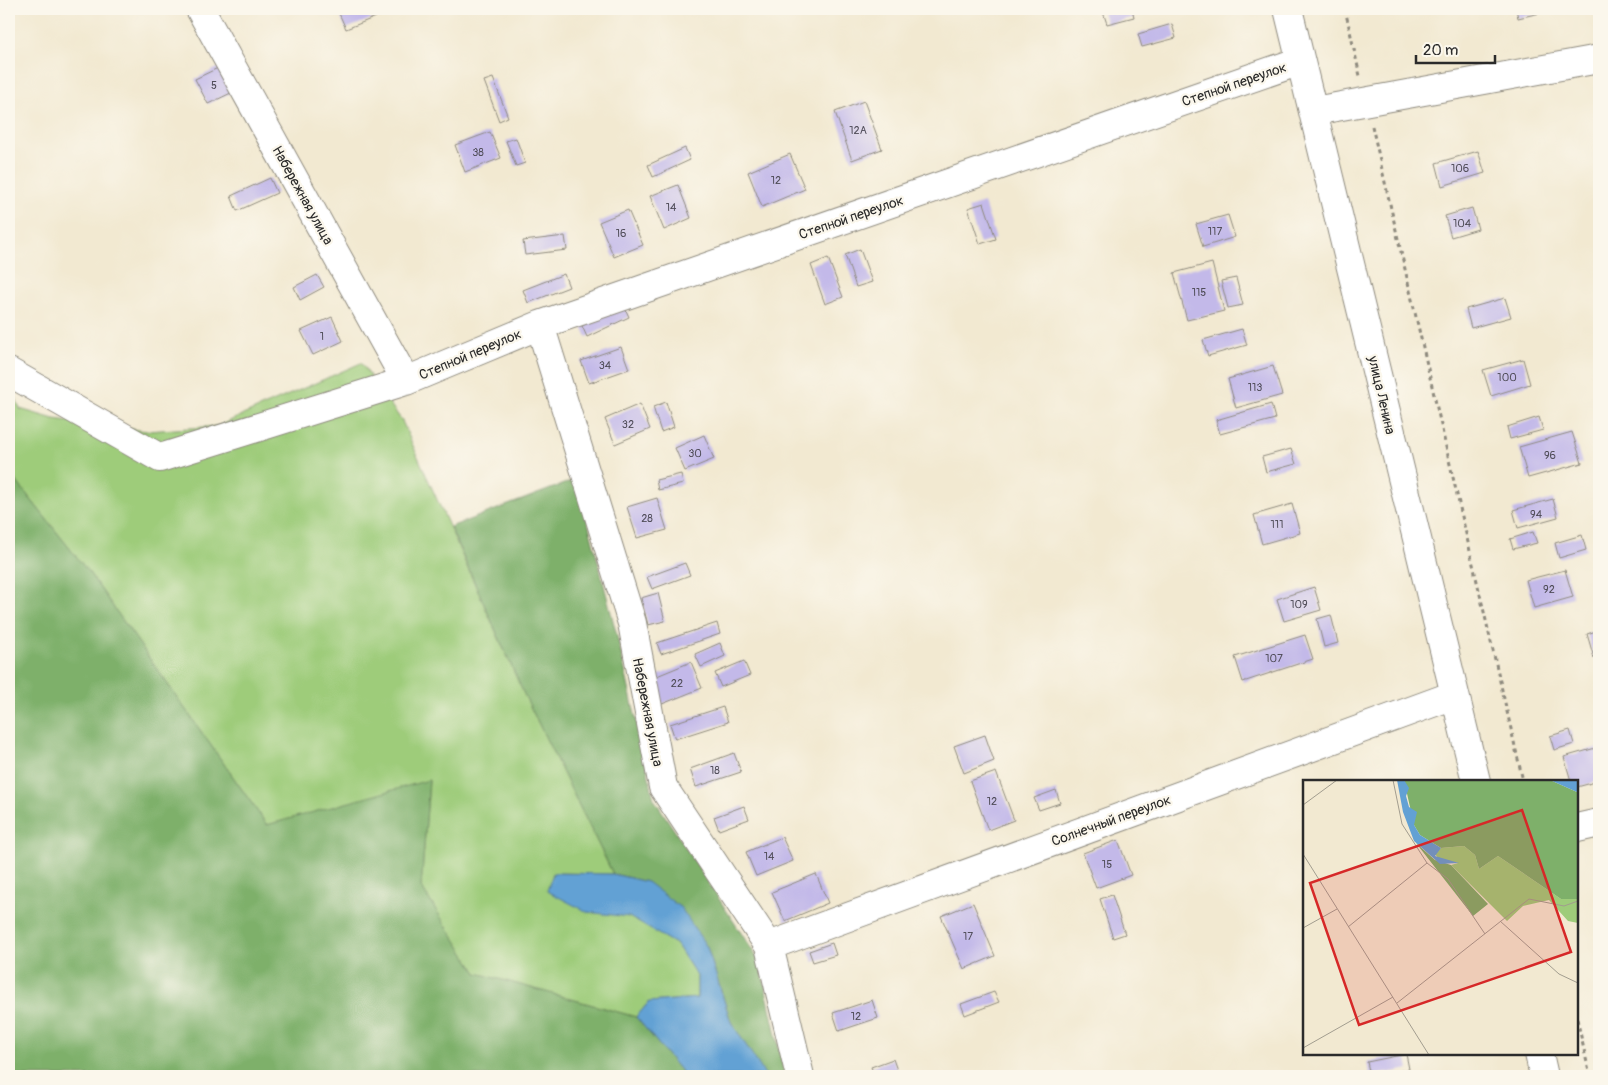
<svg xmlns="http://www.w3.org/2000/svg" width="1608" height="1085" font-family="Pangolin,sans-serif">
	<rect width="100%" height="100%" fill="#fbf7ec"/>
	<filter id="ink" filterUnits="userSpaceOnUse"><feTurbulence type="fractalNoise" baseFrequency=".02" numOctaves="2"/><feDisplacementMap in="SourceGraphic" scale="10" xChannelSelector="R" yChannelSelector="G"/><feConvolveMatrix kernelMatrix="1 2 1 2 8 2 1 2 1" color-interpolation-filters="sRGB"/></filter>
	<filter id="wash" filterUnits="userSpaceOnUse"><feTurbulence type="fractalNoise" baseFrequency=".0096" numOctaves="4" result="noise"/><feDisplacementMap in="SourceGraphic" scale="20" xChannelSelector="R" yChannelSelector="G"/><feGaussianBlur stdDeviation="1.12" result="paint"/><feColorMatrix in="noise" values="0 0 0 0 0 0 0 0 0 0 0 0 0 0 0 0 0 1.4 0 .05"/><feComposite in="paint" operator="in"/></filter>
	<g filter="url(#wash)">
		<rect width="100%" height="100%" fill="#f2e9d1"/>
		<!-- green -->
		<path fill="#9ecc7a" stroke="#647c52" d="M361 363 402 421 523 692 613 874 553 873 587 912 629 916 677 945 697 976V998L649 1002 636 1017 477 973 421 887 429 781 267 825 90 574 9 472V380L20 409 54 419 147 431 218 426Z"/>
		<!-- forest -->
		<path fill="#7eb06a" stroke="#546e4a" d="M9 472 90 574 267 825 429 780 421 887 477 973 636 1017 685 1076H9Z
			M577 479 619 644 654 799 760 962 785 1076H766L762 1072 731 1022 707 947 647 882 613 874 523 692 450 527Z"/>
		<!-- water -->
		<path fill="#62a1d4" stroke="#466680" d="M553 873 613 874 647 882 681 908 707 947 731 1022 766 1076H685L636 1017 649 1002 697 998V976L677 945 629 917 587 912 547 891Z"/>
		<g id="blocks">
			<!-- building -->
			<path fill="#c3b9e9" d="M337 9H372L376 17 346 29Z
				M1118 9H1132L1134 17 1107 24 1103 12Z
				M1516 9H1548L1549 11 1518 18Z
				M1172 24 1176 38 1142 47 1138 34Z
				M220 67 233 92 208 104 195 79Z
				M493 78 508 117 499 121 484 81Z
				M864 101 882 149 852 160 835 112Z
				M490 132 501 158 465 172 455 145Z
				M516 138 525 163 516 166 506 141Z
				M685 148 690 160 653 177 648 165Z
				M1478 151 1485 173 1442 186 1436 163Z
				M790 154 805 189 762 207 748 172Z
				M270 178 277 193 237 211 231 196Z
				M678 185 691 218 664 230 650 196Z
				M984 203 996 239 980 244 968 208Z
				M1472 208 1478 229 1451 237 1445 216Z
				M628 210 643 245 614 257 599 222Z
				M1228 215 1235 237 1203 247 1196 224Z
				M565 236 567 250 525 255 523 241Z
				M860 249 872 282 856 287 845 255Z
				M828 258 843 297 825 304 811 265Z
				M1212 263 1224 311 1187 320 1174 273Z
				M564 274 569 287 528 303 523 290Z
				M317 275 324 287 300 300 294 287Z
				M1236 278 1243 305 1228 308 1221 281Z
				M1505 298 1511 317 1471 328 1466 309Z
				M624 306 629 317 587 337 582 326Z
				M332 317 343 341 313 355 301 331Z
				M1242 329 1247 345 1208 356 1203 340Z
				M621 347 629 369 589 383 581 361Z
				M1523 359 1530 384 1491 396 1483 370Z
				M1273 366 1282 395 1236 408 1228 379Z
				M666 402 674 427 661 432 653 407Z
				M640 404 650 429 615 444 605 419Z
				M1271 404 1275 419 1220 434 1216 420Z
				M1539 417 1543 430 1510 439 1507 427Z
				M1572 432 1582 463 1528 478 1519 447Z
				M704 435 714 459 685 471 675 448Z
				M1291 449 1296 464 1266 472 1262 457Z
				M681 474 683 484 658 490 656 480Z
				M657 498 667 530 637 538 627 507Z
				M1553 499 1558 517 1518 528 1513 510Z
				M1292 504 1300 533 1262 544 1254 515Z
				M1533 532 1537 543 1513 549 1510 539Z
				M1582 535 1586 550 1559 558 1555 543Z
				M685 563 690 575 652 589 647 577Z
				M1565 570 1573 597 1534 608 1526 580Z
				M1314 587 1321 610 1284 621 1277 599Z
				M658 593 665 621 648 625 641 598Z
				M1331 615 1338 643 1324 647 1317 619Z
				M717 623 720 634 661 654 657 643Z
				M1599 630V656L1594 658 1587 634Z
				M1305 635 1313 659 1243 682 1235 657Z
				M720 643 725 656 701 667 695 654Z
				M744 661 750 675 721 687 715 673Z
				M691 662 702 688 662 704 652 678Z
				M723 707 728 722 675 739 670 724Z
				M1570 730 1574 744 1554 750 1550 736Z
				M985 735 994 761 964 773 954 746Z
				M1599 747V781L1577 787V781H1571L1564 757Z
				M734 753 741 772 696 787 690 769Z
				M996 772 1014 820 988 830 970 781Z
				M1056 790 1060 803 1039 810 1034 798Z
				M744 806 749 819 719 830 714 817Z
				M782 837 793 861 756 876 746 852Z
				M1118 840 1131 875 1096 888 1083 853Z
				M816 874 828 903 785 921 772 892Z
				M1112 895 1125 934 1113 938 1100 899Z
				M973 903 995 956 964 969 941 916Z
				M832 943 836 955 813 962 809 951Z
				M994 992 999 1002 965 1015 961 1004Z
				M872 1000 878 1018 839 1031 833 1013Z
				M1406 1054 1409 1069 1370 1076 1367 1062Z
				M893 1059 898 1073 889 1076H875L871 1067Z"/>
		</g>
	</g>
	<g filter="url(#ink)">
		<use href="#blocks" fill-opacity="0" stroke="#8e8a7e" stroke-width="1"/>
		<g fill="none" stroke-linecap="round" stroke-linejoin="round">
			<!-- street casing -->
			<g stroke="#8e8a7e" stroke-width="30">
				<path id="street" d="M200 9 406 381
					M1288 9 1476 781
					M1314 111 1599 59
					M540 325 632 623 663 787 769 946 800 1076
					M9 372 160 458 406 381 540 325 1300 61
					M1577 828 1599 823
					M769 946 1454 695
					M1539 1054 1544 1076"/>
			</g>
			<!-- path -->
			<path stroke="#8e8a7e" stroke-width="3" stroke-dasharray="4 4" stroke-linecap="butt" d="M1345 9 1360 76
				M1372 126 1523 781
				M1577 1019 1590 1076"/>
			<!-- street -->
			<use href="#street" stroke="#fff" stroke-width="28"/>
		</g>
	</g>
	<g text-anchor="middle" stroke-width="4.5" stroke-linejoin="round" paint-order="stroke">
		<!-- number labels -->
		<g font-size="11" fill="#514e5a">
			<text x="214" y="89">5</text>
			<text x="858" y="134">12А</text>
			<text x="478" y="156">38</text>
			<text x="1460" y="172">106</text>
			<text x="776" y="184">12</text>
			<text x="671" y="211">14</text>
			<text x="1462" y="227">104</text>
			<text x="1215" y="235">117</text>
			<text x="621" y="237">16</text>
			<text x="1199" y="296">115</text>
			<text x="322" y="340">1</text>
			<text x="605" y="369">34</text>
			<text x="1507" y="381">100</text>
			<text x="1255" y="391">113</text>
			<text x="628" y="428">32</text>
			<text x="695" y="457">30</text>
			<text x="1550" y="459">96</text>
			<text x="1536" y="518">94</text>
			<text x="647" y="522">28</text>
			<text x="1277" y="528">111</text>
			<text x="1549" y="593">92</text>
			<text x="1299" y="608">109</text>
			<text x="1274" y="662">107</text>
			<text x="677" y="687">22</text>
			<text x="715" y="774">18</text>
			<text x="992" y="805">12</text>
			<text x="769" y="860">14</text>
			<text x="1107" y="868">15</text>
			<text x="968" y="940">17</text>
			<text x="856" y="1020">12</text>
		</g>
		<!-- street labels -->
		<g font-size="14" fill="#2b2b2b" stroke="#fbf7ec">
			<text transform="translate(1234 84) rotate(-19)" y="5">Степной переулок</text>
			<text transform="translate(303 195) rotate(61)" y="5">Набережная улица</text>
			<text transform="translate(851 217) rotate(-19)" y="5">Степной переулок</text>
			<text transform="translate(470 354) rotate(-23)" y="5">Степной переулок</text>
			<text transform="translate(1382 395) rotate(77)" y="5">улица Ленина</text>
			<text transform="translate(648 712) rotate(79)" y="5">Набережная улица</text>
			<text transform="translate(1111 820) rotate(-20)" y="5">Солнечный переулок</text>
		</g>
	</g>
	<!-- overview -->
	<g transform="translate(1303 780)">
		<rect width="275" height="275" fill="#f2e9d1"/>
		<path d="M161 66 172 75 176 89 195 76 258 119H275V143L265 141 246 120 220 126 204 141 148 85 155 83 136 79 131 73 138 68Z" fill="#9ecc7a"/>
		<path d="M101 0H247L274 12 275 119H258L195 76 176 89 172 75 161 66 138 68 117 55 111 45ZM113 63 132 80 148 85 185 124 170 136Z" fill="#7eb06a"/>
		<path d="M94 0H101L106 8 103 16 106 27 114 32 111 45 117 55 138 68 132 76 156 83 137 84 111 61 100 32ZM247 0H275V13L274 12Z" fill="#62a1d4"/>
		<path fill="none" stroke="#a29d8f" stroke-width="1" d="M90 0 99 44 124 83 145 99 182 154M0 25 34 0M0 74 126 275M197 141 256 194 275 203M45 147 124 83M0 148 34 129M94 223 226 119 261 126 275 121M0 268 90 217"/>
		<path fill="#d62828" fill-opacity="0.15" stroke="#d62828" stroke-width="2.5" d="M219 30 268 172 56 245 7 103Z"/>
		<rect width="275" height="275" fill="none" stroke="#2b2b2b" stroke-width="2.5"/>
	</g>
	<!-- margin -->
	<rect width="1608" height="1085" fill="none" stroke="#fbf7ec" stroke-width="30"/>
	<!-- scale -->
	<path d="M1416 55v8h79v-8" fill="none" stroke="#2b2b2b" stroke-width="2.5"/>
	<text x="1423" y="55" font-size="15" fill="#2b2b2b" stroke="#fbf7ec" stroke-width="4" paint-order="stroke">20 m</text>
</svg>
